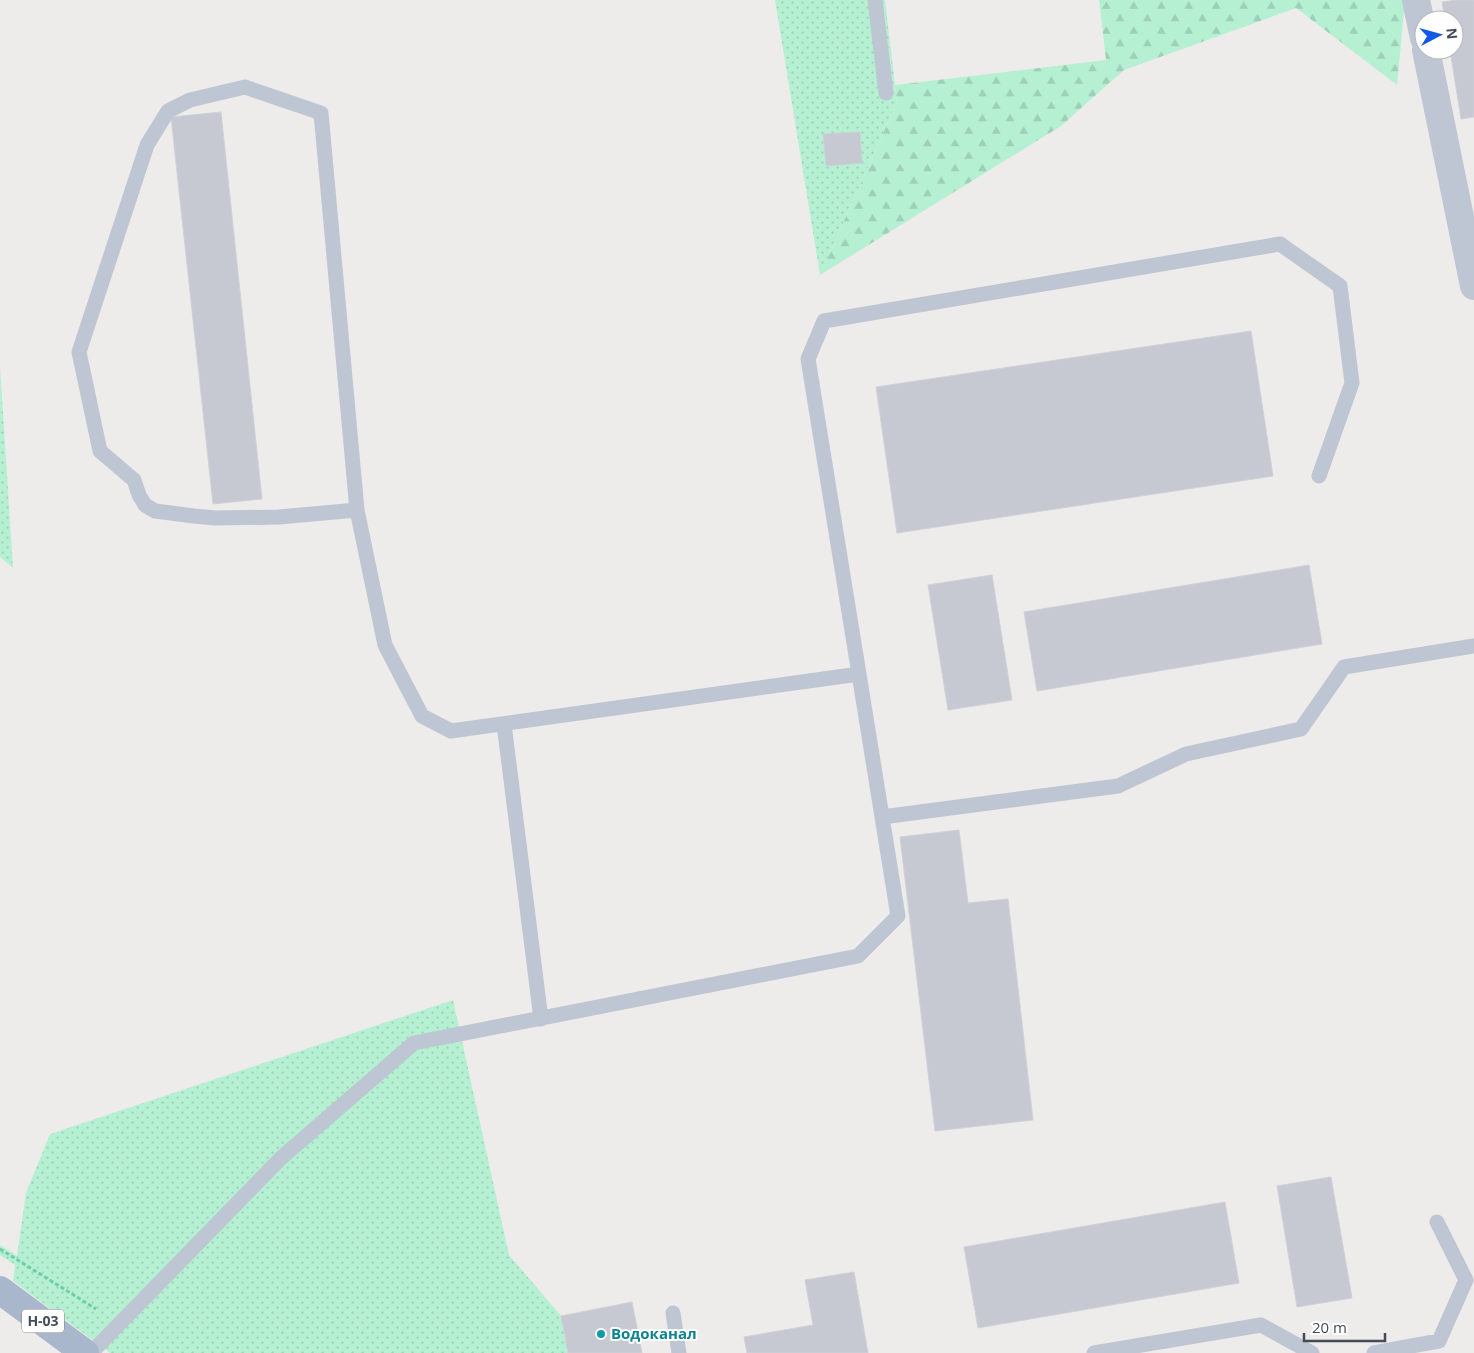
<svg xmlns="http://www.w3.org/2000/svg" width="1474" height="1353" font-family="'Open Sans',sans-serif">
	<defs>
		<pattern id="grass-dots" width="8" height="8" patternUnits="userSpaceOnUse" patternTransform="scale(1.25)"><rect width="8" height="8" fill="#b6f0d2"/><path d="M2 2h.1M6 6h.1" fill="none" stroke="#9ecfb7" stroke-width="1.8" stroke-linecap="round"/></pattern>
		<pattern id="forest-firs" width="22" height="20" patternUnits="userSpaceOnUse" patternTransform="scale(1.25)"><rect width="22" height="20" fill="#b6f0d2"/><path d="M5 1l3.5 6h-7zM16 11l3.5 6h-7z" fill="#9ecfb7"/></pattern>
	</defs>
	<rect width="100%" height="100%" fill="#eeebeb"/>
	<!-- grass -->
	<path fill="url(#grass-dots)" d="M775 0H885L897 102 820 275Z
		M0 367 13 568 0 557Z
		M453 1000 509 1255 561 1316 568 1353H110L13 1281 15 1265 0 1255V1245L17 1256 26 1193 50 1134Z"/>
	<!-- forest -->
	<path fill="url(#forest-firs)" d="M1099 0H1405L1397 85 1296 8 1124 70 1061 126 820 275 897 102 895 85 1106 60Z"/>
	<!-- building -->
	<path fill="#c7c9d2" stroke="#cfd1d8" d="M1456 0H1474V117L1461 119 1450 50H1454V20H1445L1442 2Z
		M221 112 262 499 213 504 171 117Z
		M860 132 862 163 826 166 823 134Z
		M1251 331 1273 476 897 533 876 387Z
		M1309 565 1322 644 1037 691 1024 612Z
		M992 575 1012 700 948 710 928 585Z
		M959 830 968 903 1008 899 1033 1120 935 1131 900 837Z
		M1331 1177 1352 1298 1297 1307 1277 1186Z
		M1225 1202 1239 1283 978 1328 964 1247Z
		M854 1272 868 1353H747L744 1337 813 1325 805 1280Z
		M632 1302 642 1353H568L561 1316Z"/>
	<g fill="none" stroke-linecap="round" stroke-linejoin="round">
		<!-- path -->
		<path stroke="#6dcfa8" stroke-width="3" stroke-dasharray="4 2.5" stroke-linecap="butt" d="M0 1249 96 1309"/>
		<!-- service -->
		<path stroke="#bdc6d2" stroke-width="15" d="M875 0 886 93
			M859 674 808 359 824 321 1280 244 1340 286 1352 383 1319 476
			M504 724 541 1019
			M882 817 1118 786 1186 754 1301 729 1344 667 1474 646
			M673 1313 679 1353
			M91 1353 281 1158 414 1043 858 956 898 916 859 674 451 731 422 716 385 645 357 510 321 113 245 87 190 100 168 111 147 145 79 352 100 451 134 480 139 495 145 505 155 511 194 516 215 518 279 517 357 510
			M1094 1353 1261 1325 1312 1353
			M1374 1353 1439 1341 1466 1280 1437 1222"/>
		<!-- minor -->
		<path stroke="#bdc6d2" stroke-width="28" d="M1416 0 1424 38
			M1426 50 1474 286"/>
		<!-- primary -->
		<path stroke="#a9b7cc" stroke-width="28" d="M0 1290 85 1353"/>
	</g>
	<!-- markers -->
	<circle fill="#0f9aa8" stroke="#fff" stroke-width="2" cx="601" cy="1334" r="5"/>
	<g text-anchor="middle" stroke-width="4" stroke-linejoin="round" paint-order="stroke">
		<!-- shield labels -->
		<rect fill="#fff" stroke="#7b828b" stroke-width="1" x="22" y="1309.5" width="42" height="23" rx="4"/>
		<g font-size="14" font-weight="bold" fill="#434d59">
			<text x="43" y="1326">Н-03</text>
		</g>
		<!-- culture labels -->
		<g font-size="15" font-weight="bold" fill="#0d838f" stroke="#fff" text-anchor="start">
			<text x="611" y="1339">Водоканал</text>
		</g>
	</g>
	<!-- north arrow -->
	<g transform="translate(1439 35) rotate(84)"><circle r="24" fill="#ffffff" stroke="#b4b8bd"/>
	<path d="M0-4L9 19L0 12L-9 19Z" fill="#1158e3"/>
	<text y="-8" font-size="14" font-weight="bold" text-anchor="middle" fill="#434d59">N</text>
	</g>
	<!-- scale -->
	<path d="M1304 1333v8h81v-8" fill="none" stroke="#434d59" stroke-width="2.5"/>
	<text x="1312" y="1333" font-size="15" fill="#434d59" stroke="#ffffff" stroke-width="4" paint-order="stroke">20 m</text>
</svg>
